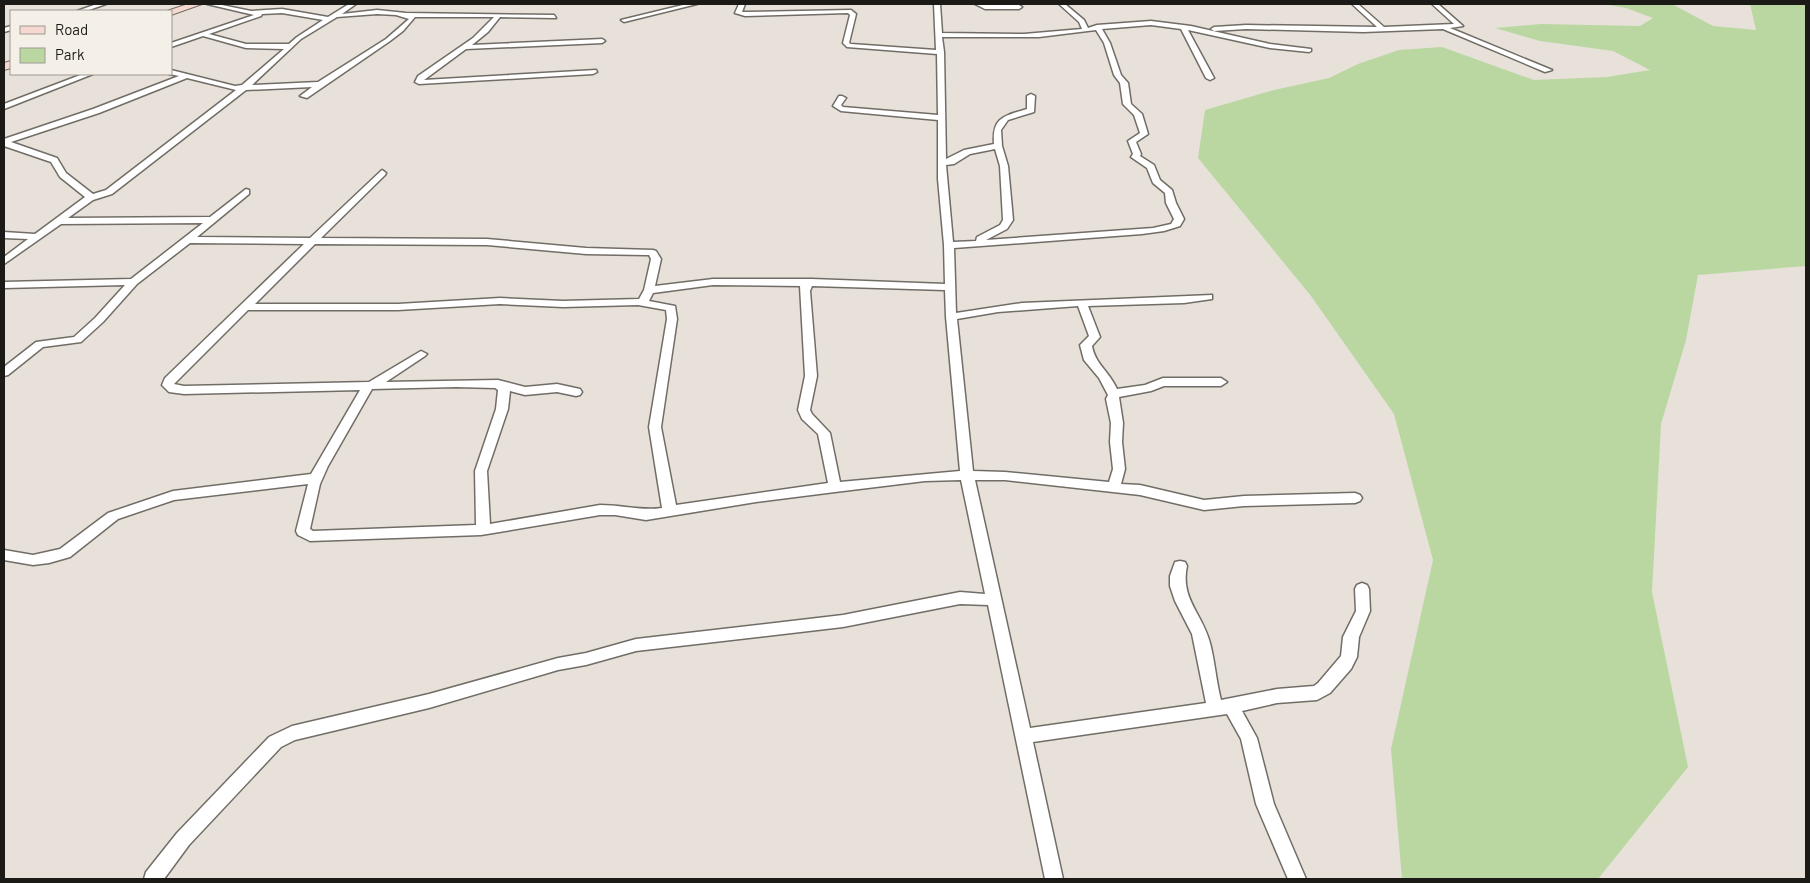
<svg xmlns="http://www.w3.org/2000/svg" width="1810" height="883" font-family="Barlow,sans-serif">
	<rect width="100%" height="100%" fill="#e7e1d9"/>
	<!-- green -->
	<path fill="#bad7a2" d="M1603 4H1672L1713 26 1756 30 1750 4H1806V266L1698 275 1686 340 1661 424 1652 592 1688 767 1598 879H1402L1391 749 1433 560 1394 414 1311 296 1198 158 1205 110 1274 90 1329 78 1358 64 1399 50 1442 47 1534 80 1607 77 1650 70 1613 51 1540 41 1495 28 1541 24 1640 26 1653 18 1626 8Z"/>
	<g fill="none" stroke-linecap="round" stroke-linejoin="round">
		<!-- street casing -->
		<g stroke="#716d66" stroke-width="3">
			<path id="street" d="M97 4H106L86 11H77Z
				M207 4H217L251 11 282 9 328 17 349 4H356L342 14 377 10 406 13 554 15 556 18 500 17 488 32 472 45 602 39 605 41 602 43 466 49 424 80 596 70 597 72 593 74 419 84 415 82 418 76 473 38 494 17H415L403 31 390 41 307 98 300 96 312 87 246 90 112 194 93 200 68 218 210 217 246 189 249 190V194L197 237 310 238 382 170 386 173 385 175 321 238 487 239 586 248 653 250 656 251 661 259 655 286 713 279H812L945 284 944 245 938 179V120L841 111 833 106 839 96H842L846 98 841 105 843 107 938 115 937 54 847 47 843 43 850 15 848 13 745 16 735 13 739 4H745L742 12H745L851 10 856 14 849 43 851 44 936 50 934 4H940L942 33 1024 34 1082 29 1079 22 1059 4H1065L1084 20 1088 28 1097 25 1151 21 1191 26 1270 44 1311 49V51L1309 52 1270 48 1188 30 1214 78 1210 80 1206 78 1181 29 1151 25 1102 29 1110 43 1121 75 1128 83 1131 104 1142 114 1148 134 1136 142 1141 154 1140 156 1154 165 1160 180 1172 190 1176 203 1184 219 1180 226 1164 231 1142 234 954 248 956 313 1022 303 1212 295V299L1184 303 1088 306 1100 337 1092 346C1095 364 1109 371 1117 389L1145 385 1163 378H1221L1227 382 1221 386H1164L1151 391 1119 397 1123 423 1122 442 1125 469 1121 484 1140 485 1204 500 1244 496 1355 493 1360 495 1362 498 1360 501 1355 503 1244 506 1204 510 1140 495 1005 480H975L1030 728 1206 703 1192 634 1175 601 1170 586V576L1175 562 1180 561 1185 562 1187 566C1180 599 1202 613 1210 643 1215 662 1216 681 1221 700L1277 689 1314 686 1318 683 1341 656 1343 637 1356 611 1355 589 1357 585 1362 583 1367 585 1369 589 1370 611 1359 637 1357 657 1351 669 1330 693 1317 700 1277 703 1242 711 1257 738 1274 804 1306 879H1288L1256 804 1241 739 1227 714 1033 742 1063 879H1045L988 605 960 604 843 627 636 651 586 665 558 670 429 708 295 740 281 747 189 845 164 879H144L146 872 177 833 269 737 292 726 429 694 558 658 586 653 636 639 843 615 960 592 985 594 961 480 925 481 835 492 756 502 646 520 615 515H600L481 535 310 541 298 535 296 531 308 484 174 500 118 519 70 557 49 563 33 565 4 560V550L33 555 60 549 108 513 173 491 311 474 360 390 184 394 169 392 162 385 165 378 304 244 190 243 137 284 103 322 81 342 43 347 8 375 4 376V367L36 342 74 337 95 318 125 285 4 288V282L131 279 203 223 61 224 4 264V257L28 239 4 238V232L35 234 85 197 60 177 51 162 4 146V139L93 109 179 76 169 74H171V70L235 86 242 85 284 49 246 48 203 36 171 47V43L254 15ZM282 13 323 20 297 37 289 44H246L209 34 261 16 262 14ZM377 14 396 15 409 19 386 39 318 82 252 85 301 39 337 17ZM1096 30 1104 43 1114 75 1120 83 1123 104 1134 115 1140 133 1128 141 1133 154 1131 157 1147 168 1153 183 1165 193 1166 203 1174 219 1171 224 1153 228 986 240 1007 229 1013 220 1008 166 1002 146 1001 130 1008 120 1034 112 1035 96 1031 94 1027 96V109C1004 116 992 117 994 144L964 150 946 159 944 52 942 37H1039ZM187 78 236 90 106 190 93 194 66 173 57 158 11 142 99 113ZM995 149 1000 166 1003 220 1000 225 977 237 976 241 953 242 946 165 954 164 970 154ZM315 244 487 245 586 254 646 255H649L651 259 644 290 639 299 563 301 500 298 398 304H255ZM713 285 800 286 805 376 798 410 802 419 818 434 828 483 676 505 661 427 677 319 675 306 649 301 653 293ZM812 286 945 290 946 317 960 471 840 482 830 433 812 414 810 410 817 376 810 291ZM500 304 563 307 638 305 666 310 667 319 649 427 662 508C641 511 622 505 600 505L490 524 487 471 508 409 510 391 525 395 557 392 576 396 580 395 582 392 580 389 557 384 525 387 498 380 386 382 425 356 427 354 421 351 369 382 184 386 174 384 248 310H398ZM1078 306 1089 336 1080 345 1084 360 1099 378 1108 395 1106 399 1111 423 1110 442 1113 469 1109 482 1005 472 973 471 957 319 998 312ZM456 387 495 388 498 390 496 409 475 471 476 525 313 531 310 529 320 484 328 466 372 389Z
				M687 4H697L624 22 621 20Z
				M975 4 1019 5 1022 7 1019 9H985Z
				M1352 4H1358L1384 27 1454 24 1432 4H1438L1463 26 1450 28 1552 70 1545 72 1443 29 1363 32 1246 29 1214 31 1211 29 1214 27 1246 25 1377 27Z
				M11 26V30L4 32V28Z
				M83 74H93L4 109V104Z"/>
		</g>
		<!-- secondary casing -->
		<g stroke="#716d66" stroke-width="2">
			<path id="secondary" d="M188 4H202L171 15V11H167Z
				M11 61V68L4 70V63Z"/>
		</g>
		<!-- street -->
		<use href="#street" fill="#fff" fill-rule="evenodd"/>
		<!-- secondary -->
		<use href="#secondary" fill="#f6d8d0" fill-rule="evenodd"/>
	</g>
	<!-- border -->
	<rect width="1810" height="883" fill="none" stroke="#1c1a17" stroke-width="10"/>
	<!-- legend -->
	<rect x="10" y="10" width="162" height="65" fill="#f4efe7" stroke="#9e9a94"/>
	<rect x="20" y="26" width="25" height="8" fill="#f6d8d0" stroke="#9e9a94"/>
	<text x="55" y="35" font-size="15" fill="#1c1a17">Road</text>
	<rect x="20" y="48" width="25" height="15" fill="#bad7a2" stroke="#9e9a94"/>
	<text x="55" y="60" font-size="15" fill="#1c1a17">Park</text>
</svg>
